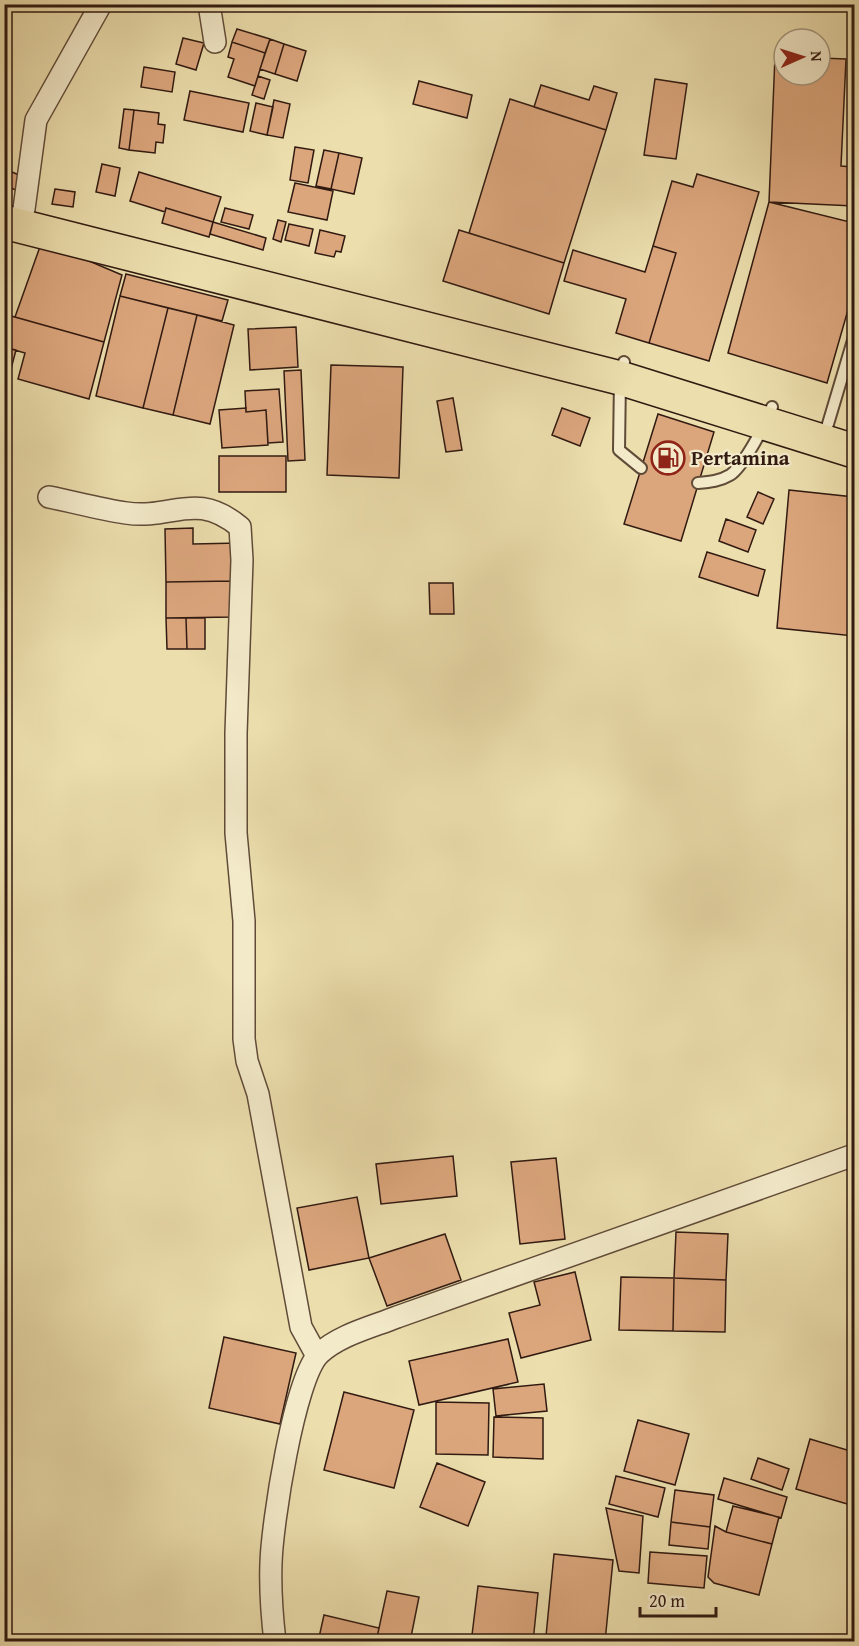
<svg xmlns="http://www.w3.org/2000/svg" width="859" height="1646" font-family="'Gentium Book Plus',serif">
	<rect width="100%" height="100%" fill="#ecdead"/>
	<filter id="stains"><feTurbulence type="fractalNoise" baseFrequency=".00333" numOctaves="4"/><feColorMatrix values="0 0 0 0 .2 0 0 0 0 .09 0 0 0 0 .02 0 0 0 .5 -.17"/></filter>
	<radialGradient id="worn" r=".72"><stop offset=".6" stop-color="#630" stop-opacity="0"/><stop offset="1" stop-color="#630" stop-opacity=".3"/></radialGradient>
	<!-- building -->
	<path fill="#dca67d" stroke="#311a11" stroke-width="1.5" d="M237 29 270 39 265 53 232 42Z
		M183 38 204 43 196 70 176 64Z
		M270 39 284 44 275 74 260 69Z
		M232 42 265 53 255 86 228 77 234 59 228 57Z
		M284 44 306 51 297 81 275 74Z
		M775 56 784 57V75H820V58L846 59 841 166 854 167V206L769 202Z
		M144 67 175 72 172 92 141 87Z
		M258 76 270 80 264 99 252 95Z
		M655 79 687 84 676 159 644 155Z
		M419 81 472 95 467 118 413 104Z
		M541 85 589 100 594 86 617 93 606 130 534 107Z
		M190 91 249 103 243 132 184 120Z
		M510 99 606 130 564 263 469 233Z
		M274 100 290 104 283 138 267 135Z
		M256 103 273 107 267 135 250 131Z
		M124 109 134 110 129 150 119 148Z
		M134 110 159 113 158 124 165 125 163 143 156 142 155 153 129 150Z
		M295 147 314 150 308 183 290 180Z
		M324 150 339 153 331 189 316 186Z
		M339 153 362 158 354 194 331 189Z
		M102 164 120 168 115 196 96 192Z
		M7 170 24 177 18 191 4 185Z
		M139 172 221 197 213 222 166 208 165 212 130 201Z
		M697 174 759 192 709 361 649 343 676 253 653 246 672 181 693 187Z
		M295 183 333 191 327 220 288 212Z
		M55 189 75 192 73 207 52 204Z
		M769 202 854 223V289L827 383 728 353Z
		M166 208 213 222 209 237 162 223Z
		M225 208 253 215 249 229 221 222Z
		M278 220 286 222 281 242 273 239Z
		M213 222 266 238 263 250 210 234Z
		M289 224 313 229 309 246 285 240Z
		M320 230 345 236 341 252 336 251 334 257 315 253Z
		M459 230 564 263 549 314 443 281Z
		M42 241 122 275 104 342 15 317Z
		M653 246 676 253 649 343 616 333 626 299 564 281 573 250 645 272Z
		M126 274 228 300 222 321 120 296Z
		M120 296 168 308 143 408 96 396Z
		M168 308 197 315 173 415 143 408Z
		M4 314 104 342 89 399 18 379 25 353 4 347Z
		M197 315 234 325 210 424 173 415Z
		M296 327 298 367 250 370 248 329Z
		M4 347 16 350 11 369 4 368Z
		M331 365 403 367 399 478 327 475Z
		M301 370 305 460 288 461 284 371Z
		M279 389 283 442 268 443 266 410 246 412 245 391Z
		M453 398 462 450 446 452 437 401Z
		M246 408V412L266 410 268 445 222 448 219 410Z
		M562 408 590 418 580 446 552 435Z
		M658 414 714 432 681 541 624 524Z
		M219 456H286V492H219Z
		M789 490 854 497V636L777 628Z
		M758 492 774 499 763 524 747 517Z
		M726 519 756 530 748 552 719 541Z
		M193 528V544L239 543 233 581 166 582 165 529Z
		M707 552 765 570 758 596 699 577Z
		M233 581 234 617 166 618V582Z
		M429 583H453L454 614H430Z
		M166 618H186L187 649H167Z
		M186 618H205V649H187Z
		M453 1156 457 1196 381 1204 376 1164Z
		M556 1158 565 1239 520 1244 511 1162Z
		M357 1197 369 1258 309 1270 297 1208Z
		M676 1232 728 1234 726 1280 674 1278Z
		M445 1234 461 1280 387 1306 369 1258Z
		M575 1272 591 1340 521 1358 509 1313 540 1305 534 1282Z
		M621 1277 674 1278 673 1331 619 1330Z
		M674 1278 726 1280 725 1332 673 1331Z
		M224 1337 296 1353 280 1424 209 1408Z
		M508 1339 518 1382 419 1405 409 1361Z
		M544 1384 547 1411 496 1416 493 1389Z
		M344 1392 414 1410 394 1488 324 1470Z
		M436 1402 489 1403 488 1455 436 1454Z
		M494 1417 543 1418V1459L493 1457Z
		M638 1420 689 1434 675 1485 624 1471Z
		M810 1439 854 1452V1506L796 1489Z
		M758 1458 789 1469 782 1490 751 1479Z
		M437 1463 485 1482 468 1526 420 1507Z
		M616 1476 665 1488 658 1517 609 1504Z
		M724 1478 787 1497 781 1518 718 1499Z
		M675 1490 714 1495 710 1527 671 1522Z
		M733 1506 779 1517 772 1544 726 1532Z
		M606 1508 643 1516 639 1573 619 1571Z
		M671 1522 710 1527 708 1549 669 1545Z
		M715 1526 726 1532 772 1544 759 1595 714 1583 708 1577Z
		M650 1552 707 1556 704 1588 648 1583Z
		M554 1554 613 1560 605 1642 546 1636Z
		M478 1586 538 1593 533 1642 472 1635Z
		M387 1591 419 1597 410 1642H376Z
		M324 1615 379 1628 376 1642H318Z"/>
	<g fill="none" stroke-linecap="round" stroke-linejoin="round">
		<!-- service casing -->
		<g stroke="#604b38" stroke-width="14">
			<path id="service" d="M624 362 620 378 619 450 641 468
				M828 424 854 337
				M698 483C710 482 720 481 730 475 743 467 767 422 772 407"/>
		</g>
		<!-- minor casing -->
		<g stroke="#604b38" stroke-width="24">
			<path id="minor" d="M209 4 215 42
				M24 209 36 120 101 4
				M49 497C74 502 100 509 126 513 173 520 195 490 240 527L242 560 236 733V833L244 921V1039L247 1061 258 1094 301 1327 317 1356
				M275 1642C272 1616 270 1589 271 1563 272 1525 294 1379 319 1354 339 1335 372 1327 397 1317L854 1155"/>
		</g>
		<!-- trunk casing -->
		<g stroke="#311a11" stroke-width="36">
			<path id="trunk" d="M4 222 620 378 854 451"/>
		</g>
		<!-- service -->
		<use href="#service" stroke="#f3eaca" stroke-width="10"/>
		<!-- minor -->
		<use href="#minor" stroke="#f3eaca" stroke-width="21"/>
		<!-- trunk -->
		<use href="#trunk" stroke="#ecdead" stroke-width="33"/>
	</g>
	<!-- icons -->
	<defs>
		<g id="fuel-ring" transform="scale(1.725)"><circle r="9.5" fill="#f3eaca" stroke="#8f2418" stroke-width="1.5"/><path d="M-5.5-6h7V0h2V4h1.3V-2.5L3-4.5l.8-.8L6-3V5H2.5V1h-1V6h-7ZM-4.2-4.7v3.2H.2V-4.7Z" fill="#8f2418"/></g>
	</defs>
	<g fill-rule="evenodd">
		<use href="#fuel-ring" x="668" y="458"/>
	</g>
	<g text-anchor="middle" stroke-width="4.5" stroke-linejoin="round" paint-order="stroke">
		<!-- poi labels -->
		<g font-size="21" font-weight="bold" fill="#311a11" stroke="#f3eaca" text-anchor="start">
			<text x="691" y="465">Pertamina</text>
		</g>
	</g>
	<!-- margin -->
	<rect width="859" height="1646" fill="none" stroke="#ecdead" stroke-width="24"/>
	<rect x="6" y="6" width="847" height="1634" fill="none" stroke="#311a11" stroke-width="3"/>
	<rect x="12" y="12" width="835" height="1622" fill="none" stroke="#311a11" stroke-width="1.5"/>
	<!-- north arrow -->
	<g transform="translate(802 57) rotate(87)"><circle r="28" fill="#f3eaca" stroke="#a59780" stroke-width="1.5"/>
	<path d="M0-4.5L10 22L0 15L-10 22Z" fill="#8f2418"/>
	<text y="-9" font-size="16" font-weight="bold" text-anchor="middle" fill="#311a11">N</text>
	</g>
	<!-- scale -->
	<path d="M640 1607v9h76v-9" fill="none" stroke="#311a11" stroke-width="3"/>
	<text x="649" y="1607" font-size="18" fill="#311a11" stroke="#f3eaca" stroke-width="4.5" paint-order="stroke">20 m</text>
	<rect width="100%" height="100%" filter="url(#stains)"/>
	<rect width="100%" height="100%" fill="url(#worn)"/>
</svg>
